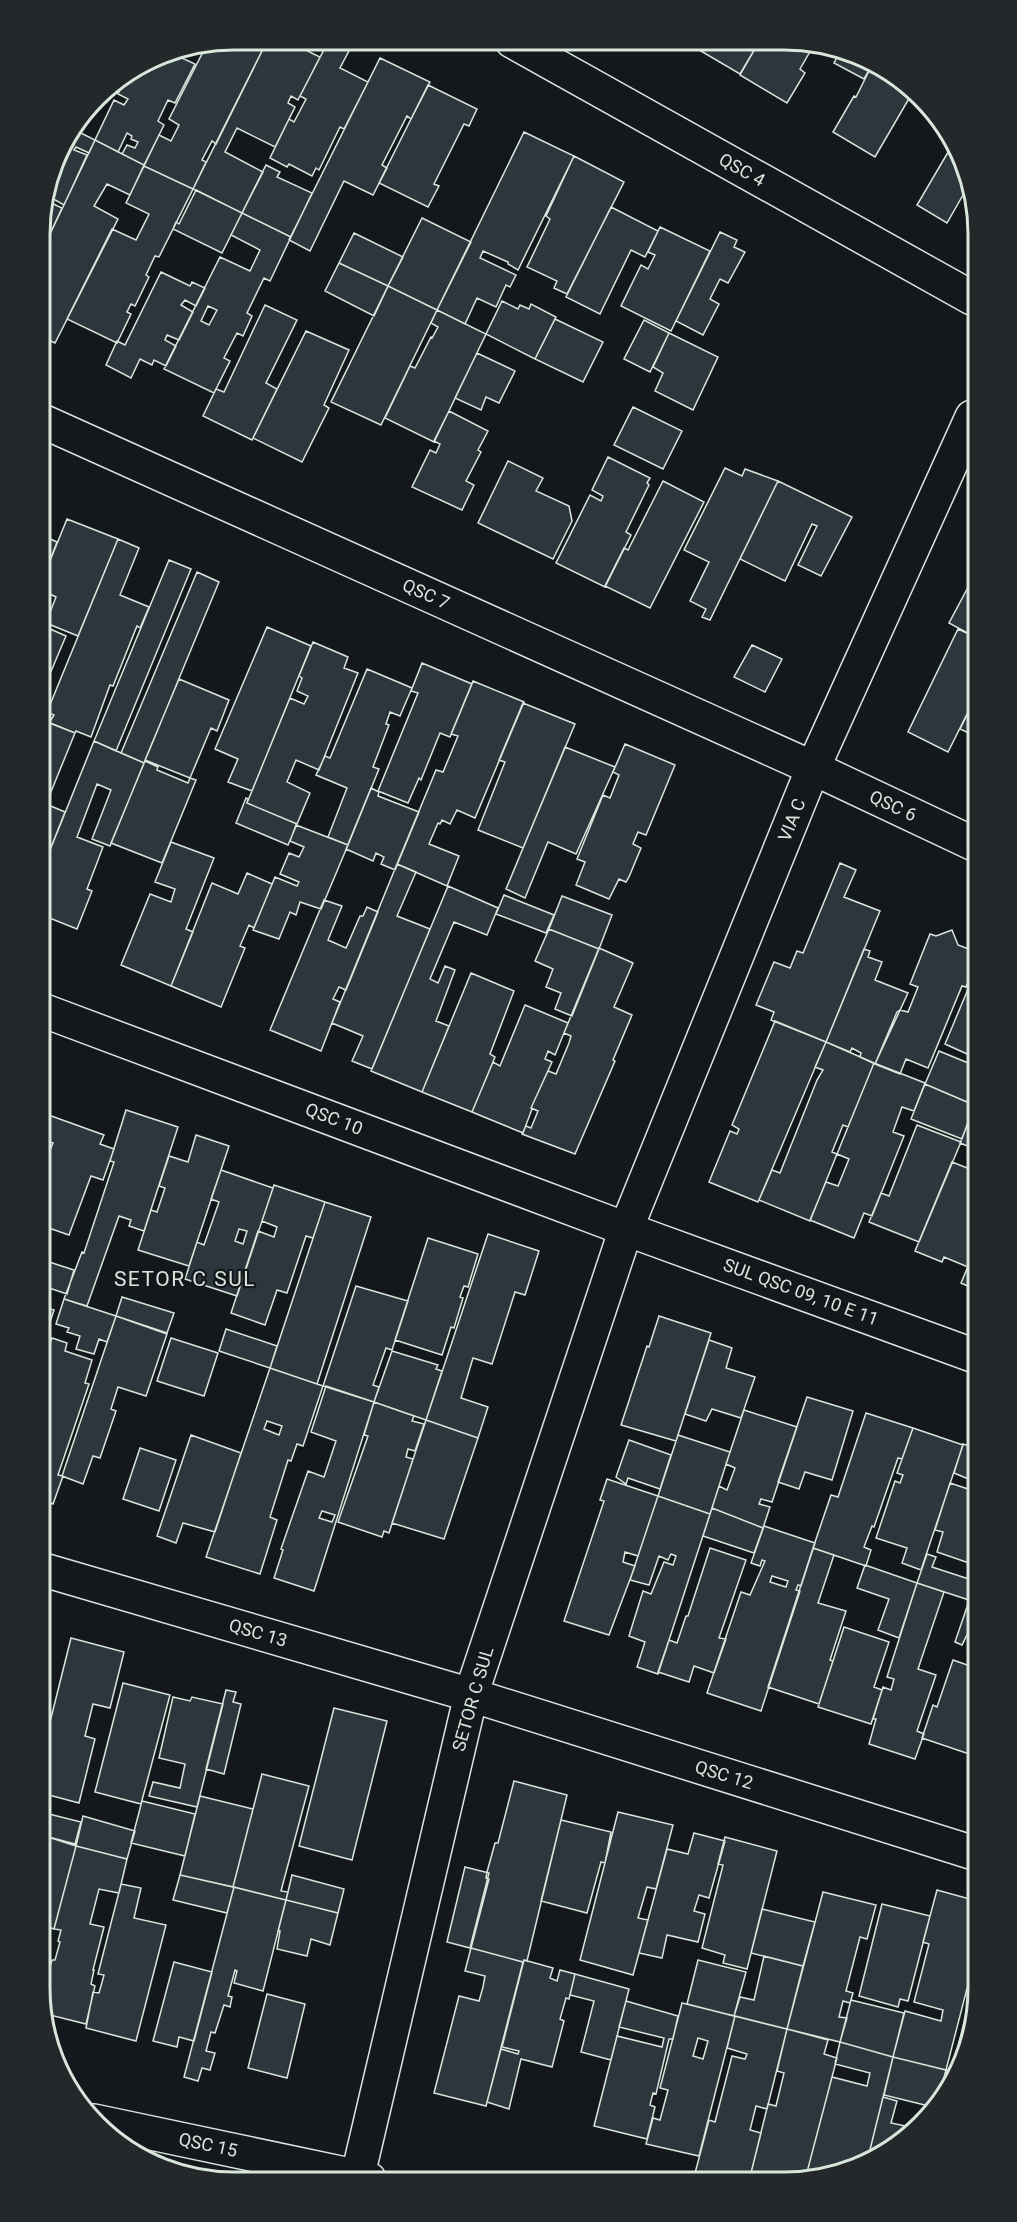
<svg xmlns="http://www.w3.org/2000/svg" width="1017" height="2222" font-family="Roboto,sans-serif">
	<rect width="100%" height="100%" fill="#14181c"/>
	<!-- building -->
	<path fill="#2c363c" stroke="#d8e6dc" stroke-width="1.5" fill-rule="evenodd" d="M233 39H268L216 144 212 141 202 160 206 162 193 189 144 166 159 135 171 141 179 125 169 119 207 44Z
		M268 39H283L320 57 298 100 291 96 288 103 295 107 275 147 237 128 225 152 263 172 242 213 193 189Z
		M329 40H336L351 47 340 68 368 82 344 129 340 127 319 170 316 168 312 176 289 164 287 167 270 158 289 119 294 122 306 99 300 96Z
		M697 42H759L740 74 694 47Z
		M759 42 815 43 800 69 805 73 787 103 740 75Z
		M166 52H169L195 64 175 103 168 100 158 121 164 125 144 165 122 154 127 145 135 148 138 142 131 139 132 136 127 133 118 152 95 140 114 100 124 105 128 99 118 94 129 73 156 56 163 59Z
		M840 52 871 67 864 79 834 63Z
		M380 58 430 82 411 119 407 116 382 165 387 168 373 195 344 181 310 251 289 240Z
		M871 67 914 90 875 157 833 132 854 96 856 97Z
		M428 85 477 109 469 126 464 124 434 184 439 186 428 207 379 183Z
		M73 129 95 140 89 153 76 147 74 150 87 155 64 205 46 195 59 148Z
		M524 132 574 156 518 270 508 264V262L483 251 480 258 516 275 510 287 506 285 496 307 477 298 465 324 437 310Z
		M95 140 144 165 130 195 107 184 94 206 118 219 55 343 40 336V255Z
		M954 142 971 181 947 223 917 205Z
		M574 156 624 182 567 294 554 288 557 281 527 267 550 219 546 216Z
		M266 165 280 172 277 177 312 193 291 237 242 213Z
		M144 166 193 189 159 257 155 256 146 275 149 277 135 306 131 304 127 312 131 314 117 343 67 319 112 229 136 240 149 214 126 203Z
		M196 190 242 213 222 253 173 229 176 222 179 224Z
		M47 201 62 208 40 255 39 220Z
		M611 207 658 231 645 257 631 250 600 314 566 297Z
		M242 213 291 237 270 281 264 278 247 313 252 316 243 336 237 333 224 358 230 361 214 393 164 369 220 257 250 271 260 250 231 235ZM208 306 217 310 209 325 201 321Z
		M422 218 471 242 437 310 388 286Z
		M660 227 710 251 671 331 621 306 641 265 648 269 655 255 648 252Z
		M720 232 737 240 734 247 745 252 728 283 720 279 710 299 719 304 703 335 676 321Z
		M354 233 403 257 388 286 339 263Z
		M339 263 388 286 374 316 325 291Z
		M161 272 190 286 192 282 205 288 196 306 185 300 181 305 193 312 179 340 167 335 165 340 176 346 166 366 154 360 152 365 140 359 131 378 106 365 117 341 125 345Z
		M388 286 437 310 381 425 331 402Z
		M502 301 518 309 520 305 529 309 531 304 556 317 535 359 486 334Z
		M265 305 297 320 266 383 277 389 252 440 203 416 216 389 224 392Z
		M437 310 486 334 434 442 385 418 410 366 415 368 431 337 432 338 438 327 431 323Z
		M555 319 603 342 583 382 535 359Z
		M644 320 669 333 650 372 624 359Z
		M306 331 349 350 324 405 329 408 302 462 253 438Z
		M669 333 718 357 693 410 655 391 663 373 653 367Z
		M477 353 515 371 499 403 486 397 481 410 455 398Z
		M633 407 682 431 663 469 614 445Z
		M449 411 488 431 478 450 481 452 466 481 474 485 462 510 412 487 430 450 436 453 440 444 434 441Z
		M608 457 650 478 647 483 649 485 626 532 631 535 605 587 556 563 590 495 601 501 603 496 592 490Z
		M508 461 543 478 536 491 569 506 572 521 553 559 478 523Z
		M725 468 742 476 745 469 778 481 710 620 702 617 706 609 690 601 709 562 684 550Z
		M663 481 704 502 650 608 605 586 624 548 628 550Z
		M778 481 852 517 821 576 798 565 817 526 812 524 785 581 740 559Z
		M67 519 118 539 78 636 46 623 56 597 41 590V583Z
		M41 535 57 542 48 566 42 564 41 567Z
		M118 539 139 548 120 595 149 607 140 628 137 626 113 686 110 685 91 737 76 731 75 733 49 723 54 715 47 712Z
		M169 560 191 569 116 751 94 741Z
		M197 572 219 582 144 763 121 753Z
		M973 578V636L949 623Z
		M41 625 66 636 41 695Z
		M267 627 311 646 252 791 228 782 238 759 215 749Z
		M958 629 973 636V702L948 752 908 732Z
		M313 642 348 657 344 668 358 673 319 770 296 760 287 782 310 793 297 824 247 803 290 698 304 704 308 696 297 691 302 678 299 676Z
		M752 645 782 659 765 692 734 677Z
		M422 663 472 684 450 737 440 733 421 780 419 778 408 803 378 791 418 693 411 691Z
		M367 669 412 688 400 716 390 712 386 724 389 725 373 767 379 769 348 845 328 837 347 788 316 775 325 756 330 758Z
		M179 679 229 700 217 731 211 728 190 778 145 760Z
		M473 681 524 702 475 818 457 810 450 824 442 820 440 824 438 823 429 844 459 856 447 886 397 864 436 770 443 772 458 736 451 734Z
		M523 703 575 724 523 848 478 830 505 762 499 760Z
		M971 707 973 708V735L960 729Z
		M43 720 75 733 46 804 65 812 42 870Z
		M94 741 144 763 110 846 92 839 111 790 97 784 77 837 103 847 87 889 92 891 77 929 42 915V870Z
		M625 744 675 765 646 835 638 832 633 844 641 848 629 877 626 882 619 879 609 899 576 885 585 862 577 859 603 795 610 798 619 775 613 772Z
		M565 747 615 767 576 854 548 842 525 898 506 889Z
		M145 761 158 767 157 770 188 783 190 778 196 780 162 863 111 843Z
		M371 788 379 792 378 796 419 812 395 870 381 864 384 857 376 853 373 861 346 849Z
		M246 798 248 799 247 803 297 824 288 845 236 823Z
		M296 825 348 845 321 909 300 902 296 915 290 912 279 939 253 930 275 877 297 886 299 882 280 874 289 853 299 857 304 847 290 841Z
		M171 842 214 858 186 929 193 932 171 986 121 965 150 894 171 902 175 889 155 882Z
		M840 863 856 870 844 897 880 911 826 1042 771 1020 774 1012 756 1005 774 962 790 968 797 951 803 953Z
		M397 864 416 872 397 916 430 929 372 1069 352 1061 363 1036 332 1023Z
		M247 873 272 884 254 928 249 925 240 946 245 948 221 1007 171 986 212 883 238 894Z
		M448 886 498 908 487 935 454 922 430 979 438 983 445 966 455 970 436 1021 449 1026 422 1092 371 1071Z
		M504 895 554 915 546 933 496 914Z
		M562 896 612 915 599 949 549 929Z
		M324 900 342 906 328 940 346 948 360 916H363L367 907 378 912 346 990 339 987 333 999 340 1002 321 1051 270 1030Z
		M549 929 599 949 572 1016 555 1009 561 993 546 987 553 969 535 961Z
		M952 930 958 945 974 951V968L966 987 962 986 928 1068 906 1059 900 1074 875 1064 897 1012 900 1010 908 1012 918 987 910 984 930 934 936 936Z
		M599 948 633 963 614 1007 632 1015 613 1060 615 1061 575 1154 522 1134 526 1126 531 1128 538 1111 531 1108 546 1075 548 1071 556 1074 569 1043 571 1036 564 1033Z
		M864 949 870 951 868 957 882 962 875 980 908 993 875 1064 860 1057 861 1053 852 1048 850 1052 826 1042Z
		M974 968V1057L945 1044 971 982 968 981Z
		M471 973 514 991 490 1054 495 1057 472 1112 422 1092Z
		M525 1005 568 1023 555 1055 548 1051 545 1059 552 1062 531 1108 532 1109 523 1133 472 1112 493 1062 500 1066Z
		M775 1021 826 1042 758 1202 709 1182 730 1131 737 1134 739 1129 732 1125Z
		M826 1042 874 1063 848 1127 843 1125 832 1152 837 1154 810 1221 759 1200 772 1170 780 1173 817 1080 823 1070 815 1067Z
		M939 1051 973 1065 971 1069 974 1070 972 1074 974 1075V1105L925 1084Z
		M874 1063 925 1083 914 1111 902 1107 893 1132 904 1136 872 1216 864 1213 854 1238 810 1220 826 1182 838 1186 849 1159 837 1154Z
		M925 1084 974 1105 962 1139 911 1119Z
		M974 1108 975 1149 960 1143Z
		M126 1110 178 1127 144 1231 129 1226 131 1220 119 1216 87 1306 64 1299 82 1252 84 1253 114 1162 110 1161Z
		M43 1113 104 1135 100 1144 114 1149 103 1180 91 1176 69 1235 43 1226V1161L45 1162 53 1143 44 1140 43 1145Z
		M917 1125 961 1142 919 1242 869 1222 881 1193 889 1196Z
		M196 1135 229 1146 189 1266 138 1250 151 1210 157 1212 165 1188 159 1186 169 1156 188 1162Z
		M952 1162 975 1171V1250L968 1267 944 1257 942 1262 915 1251Z
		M221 1170 273 1188 237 1296 185 1279 197 1242 204 1245 219 1202 211 1199ZM239 1229 247 1231 243 1244 235 1241Z
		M274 1185 325 1202 313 1238 306 1236 287 1293 277 1290 265 1325 231 1313 258 1231 274 1237 277 1227 262 1221Z
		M325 1202 371 1217 317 1384 270 1368Z
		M488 1234 539 1251 525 1295 515 1292 492 1364 473 1358 461 1398 488 1407 478 1438 426 1420Z
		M428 1238 478 1254 468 1287 464 1286 460 1297 463 1298 454 1328 451 1327 442 1355 395 1340Z
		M975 1250V1289L961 1283Z
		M43 1260 74 1270 67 1294 43 1286Z
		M356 1286 408 1301 392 1350 386 1348 373 1385 379 1387 374 1402 323 1386Z
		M122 1297 174 1313 167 1333 116 1316Z
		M64 1299 116 1316 107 1342 99 1339 94 1354 76 1349 80 1336 67 1332 69 1328 56 1324Z
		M43 1307 54 1310 43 1343Z
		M116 1316 167 1334 146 1396 118 1387 111 1409 116 1411 100 1458 93 1456 83 1484 62 1476Z
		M659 1316 711 1333 676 1441 621 1425 647 1346 649 1347Z
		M226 1329 277 1346 270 1368 219 1351Z
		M52 1338 67 1343 65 1351 92 1360 85 1383 89 1384 58 1475 63 1476 53 1504 44 1501 43 1363Z
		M171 1338 218 1353 204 1396 157 1381Z
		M709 1340 732 1348 726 1368 755 1377 741 1418 712 1409 706 1421 685 1414Z
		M392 1351 438 1365 436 1369 442 1371 426 1420 374 1402Z
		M270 1368 323 1386 303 1446 297 1444 291 1461 288 1460 270 1517 277 1520 260 1574 206 1557ZM267 1421 282 1426 279 1435 264 1429Z
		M326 1386 374 1402 314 1591 274 1578 283 1550 281 1549 308 1471 324 1477 336 1441 311 1432ZM322 1511 335 1515 332 1522 319 1518Z
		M807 1397 853 1411 832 1480 805 1472 799 1489 778 1482Z
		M374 1402 414 1416 412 1421 424 1424 415 1451 408 1449 406 1457 413 1459 389 1533 384 1531 382 1537 338 1522 368 1436 364 1435Z
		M744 1410 797 1427 772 1502 761 1499 759 1504 770 1507 763 1528 712 1508 719 1486 727 1490 735 1468 726 1464Z
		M866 1413 913 1428 902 1459 898 1458 874 1527 872 1526 864 1547 871 1550 866 1566 813 1548 831 1495 838 1497Z
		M426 1420 478 1438 444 1539 392 1523Z
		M913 1428 963 1445 921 1570 902 1563 907 1548 876 1538 895 1481 900 1483 903 1475 897 1473Z
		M191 1435 241 1453 215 1532 183 1523 176 1543 157 1536Z
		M678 1435 730 1452 710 1514 658 1496Z
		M629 1440 671 1455 660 1489 628 1478 626 1484 616 1477Z
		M963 1444 976 1448V1569L971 1567 972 1564 937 1552 943 1532 935 1530 950 1483 968 1489 971 1480 954 1473Z
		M140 1448 176 1460 159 1511 123 1499Z
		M607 1479 658 1496 638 1556 625 1552 623 1562 635 1566 609 1635 564 1621 604 1501 600 1500Z
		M658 1496 710 1514 658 1674 637 1667 645 1642 629 1636 643 1591 651 1594 664 1562 673 1565 676 1556 671 1554 668 1560 659 1556 649 1585 630 1580Z
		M712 1508 763 1528 754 1553 703 1536Z
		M764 1526 815 1543 801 1586 798 1585 796 1590 800 1591 761 1711 707 1693 741 1592 750 1595 765 1561 762 1560 760 1566 751 1563ZM772 1576 788 1581 786 1587 770 1582Z
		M710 1548 746 1560 719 1638 726 1639 714 1673 694 1666 689 1682 658 1672 669 1640 677 1643 686 1616H688Z
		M813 1548 834 1555 818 1603 846 1611 830 1660 833 1661 819 1704 768 1687Z
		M927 1554 936 1557 932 1567 975 1581 969 1600 917 1583Z
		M865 1565 917 1583 899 1638 878 1630 889 1599 857 1588Z
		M917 1583 944 1592 918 1669 936 1675 917 1731 924 1734 915 1759 869 1744 876 1719H873L883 1687 891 1690 894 1679 887 1677Z
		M968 1604 976 1607V1633L969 1631 962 1645 955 1642Z
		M844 1627 889 1642 874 1687 882 1690 871 1724 818 1707Z
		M71 1638 124 1652 110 1708 93 1704 85 1736 95 1739 79 1803 45 1794V1742Z
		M953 1660 976 1668 975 1756 922 1738 933 1705 937 1707Z
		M123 1683 170 1695 141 1804 95 1792Z
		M226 1690 236 1692 233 1702 241 1704 224 1774 206 1769Z
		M173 1697 190 1701 192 1697 223 1704 197 1807 149 1796 153 1782 180 1788 185 1764 159 1758Z
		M334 1708 387 1721 352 1860 299 1846Z
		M262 1774 309 1786 281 1891 288 1892 286 1900 233 1887Z
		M514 1781 567 1795 527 1961 524 1960 523 1962 471 1948 489 1879 486 1878 487 1872 495 1843H498Z
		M200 1796 253 1809 233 1887 180 1875Z
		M142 1801 195 1814 185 1856 131 1843Z
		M618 1812 673 1825 656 1889 647 1887 638 1918 648 1920 633 1975 580 1960Z
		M45 1813 81 1822 75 1844 45 1836Z
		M83 1816 135 1831 127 1859 76 1846Z
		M561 1820 611 1832 605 1863 601 1862 587 1913 541 1901Z
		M694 1833 725 1841 709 1898 699 1895 694 1911 705 1914 698 1942 667 1935 662 1958 639 1953 667 1849 688 1854Z
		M45 1836 76 1846 54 1929 45 1926Z
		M725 1837 777 1851 747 1969 723 1963 725 1955 702 1948 723 1865 718 1864Z
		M76 1846 127 1859 119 1893 99 1889 90 1924 104 1927 93 1970H94L91 1984 95 1986 86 2024 46 2014 45 1966 50 1967 52 1960H55L60 1942 58 1941 61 1930 54 1929Z
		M465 1867 489 1873 470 1948 447 1942Z
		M180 1875 234 1887 227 1913 173 1900Z
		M292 1875 344 1889 338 1913 286 1900Z
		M121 1884 141 1888 134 1918 166 1925 136 2041 86 2028 93 1992 99 1993 104 1975 98 1974Z
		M234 1887 286 1900 263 1991 234 1983 237 1971 235 1970 228 1996 232 1997 230 2007 224 2005 215 2033 211 2032 206 2051 215 2053 210 2070 202 2068 198 2081 184 2077Z
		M937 1890 977 1901V1950L946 2070 893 2057 905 2011 941 2021 943 2010 914 2002 929 1944 923 1942Z
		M823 1892 876 1905 867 1939 860 1937 846 1991 853 1993 850 2003 843 2001 839 2017 847 2018 840 2042 787 2029Z
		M286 1900 338 1913 330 1945 311 1939 307 1956 277 1949 280 1931H278Z
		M882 1904 930 1916 908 2001 900 1999 898 2007 859 1996Z
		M762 1909 815 1922 803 1966 751 1953Z
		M471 1948 523 1962 486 2106 434 2093 459 1996 479 2001 483 1987 485 1976 465 1971Z
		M764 1956 803 1966 787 2029 734 2016 740 1997 754 2000Z
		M524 1960 553 1968 550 1978 557 1981 560 1970 575 1974 569 1999 566 1998 560 2019 564 2021 552 2067 521 2059 509 2109 487 2102 501 2049 518 2054 519 2051 502 2047Z
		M698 1960 746 1972 734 2016 687 2004Z
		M174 1962 212 1972 194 2041 179 2037 177 2047 153 2041Z
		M977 1970 978 2002 965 2057 956 2055Z
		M575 1974 629 1989 611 2060 581 2052 594 2001 570 1995Z
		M267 1994 305 2004 287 2078 248 2068Z
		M851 2000 904 2013 893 2057 840 2042Z
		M626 2001 678 2016 673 2039H669L656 2094 653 2093 650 2105 655 2107 647 2139 594 2126 617 2036 662 2047 664 2038 619 2027Z
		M682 2003 735 2016 699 2156 646 2144 653 2118 660 2120 668 2090 660 2088ZM698 2038 708 2041 703 2059 693 2056Z
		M735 2016 787 2029 767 2109 756 2106 750 2130 761 2133 750 2177H694L709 2120 715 2122 732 2056 745 2059 747 2054 727 2048Z
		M787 2029 828 2040 824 2054 837 2058 806 2176 750 2177 768 2104 776 2106 784 2073 777 2071Z
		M840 2042 893 2057 867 2162 834 2176H806L832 2077 867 2086 870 2073 835 2064Z
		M893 2057 946 2070 937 2108 884 2095Z
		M946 2070 958 2073 939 2105 937 2104Z
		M883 2097 897 2101 891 2123 915 2128 892 2150 867 2162Z"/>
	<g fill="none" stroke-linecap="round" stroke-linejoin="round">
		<!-- street casing -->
		<g stroke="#d8e6dc" stroke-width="36">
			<path id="street" d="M512 41 972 298
				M40 420 813 768 974 844
				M42 1010 626 1229 975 1356
				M44 1570 471 1695 977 1854
				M94 2121 369 2179"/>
		</g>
		<!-- secondary casing -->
		<g stroke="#d8e6dc" stroke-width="36">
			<path id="secondary" d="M357 2179 471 1695 626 1229 813 768 972 417"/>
		</g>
		<!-- street -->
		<use href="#street" stroke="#14181c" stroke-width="33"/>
		<!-- secondary -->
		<use href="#secondary" stroke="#14181c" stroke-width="33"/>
	</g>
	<g text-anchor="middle" stroke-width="4.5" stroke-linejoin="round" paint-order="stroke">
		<!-- street labels -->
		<g font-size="18" fill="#d8e6dc" stroke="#14181c">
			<text transform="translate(742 170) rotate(29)" y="6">QSC 4</text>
			<text transform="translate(426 594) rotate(24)" y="6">QSC 7</text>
			<text transform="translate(893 806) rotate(25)" y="6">QSC 6</text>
			<text transform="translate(792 820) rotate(-68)" y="6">VIA C</text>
			<text transform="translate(334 1119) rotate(21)" y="6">QSC 10</text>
			<text transform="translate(801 1292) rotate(20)" y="6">SUL QSC 09, 10 E 11</text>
			<text transform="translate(258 1633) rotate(16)" y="6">QSC 13</text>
			<text transform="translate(473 1699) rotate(-74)" y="6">SETOR C SUL</text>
			<text transform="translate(724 1775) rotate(17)" y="6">QSC 12</text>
			<text transform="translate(208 2145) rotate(12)" y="6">QSC 15</text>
		</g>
		<!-- quarter labels -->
		<g font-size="21" letter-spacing="1.5" fill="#d8e6dc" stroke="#14181c">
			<text x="185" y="1286">SETOR C SUL</text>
		</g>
	</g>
	<!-- crop -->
	<path d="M0 0H1017V2222H0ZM234 50H784A184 184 0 0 1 968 234V1988A184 184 0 0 1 784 2172H234A184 184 0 0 1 50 1988V234A184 184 0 0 1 234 50Z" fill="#24282b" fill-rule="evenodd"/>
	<path fill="none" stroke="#d8e6dc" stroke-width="3" d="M234 50H784A184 184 0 0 1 968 234V1988A184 184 0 0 1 784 2172H234A184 184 0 0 1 50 1988V234A184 184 0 0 1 234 50Z"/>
</svg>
